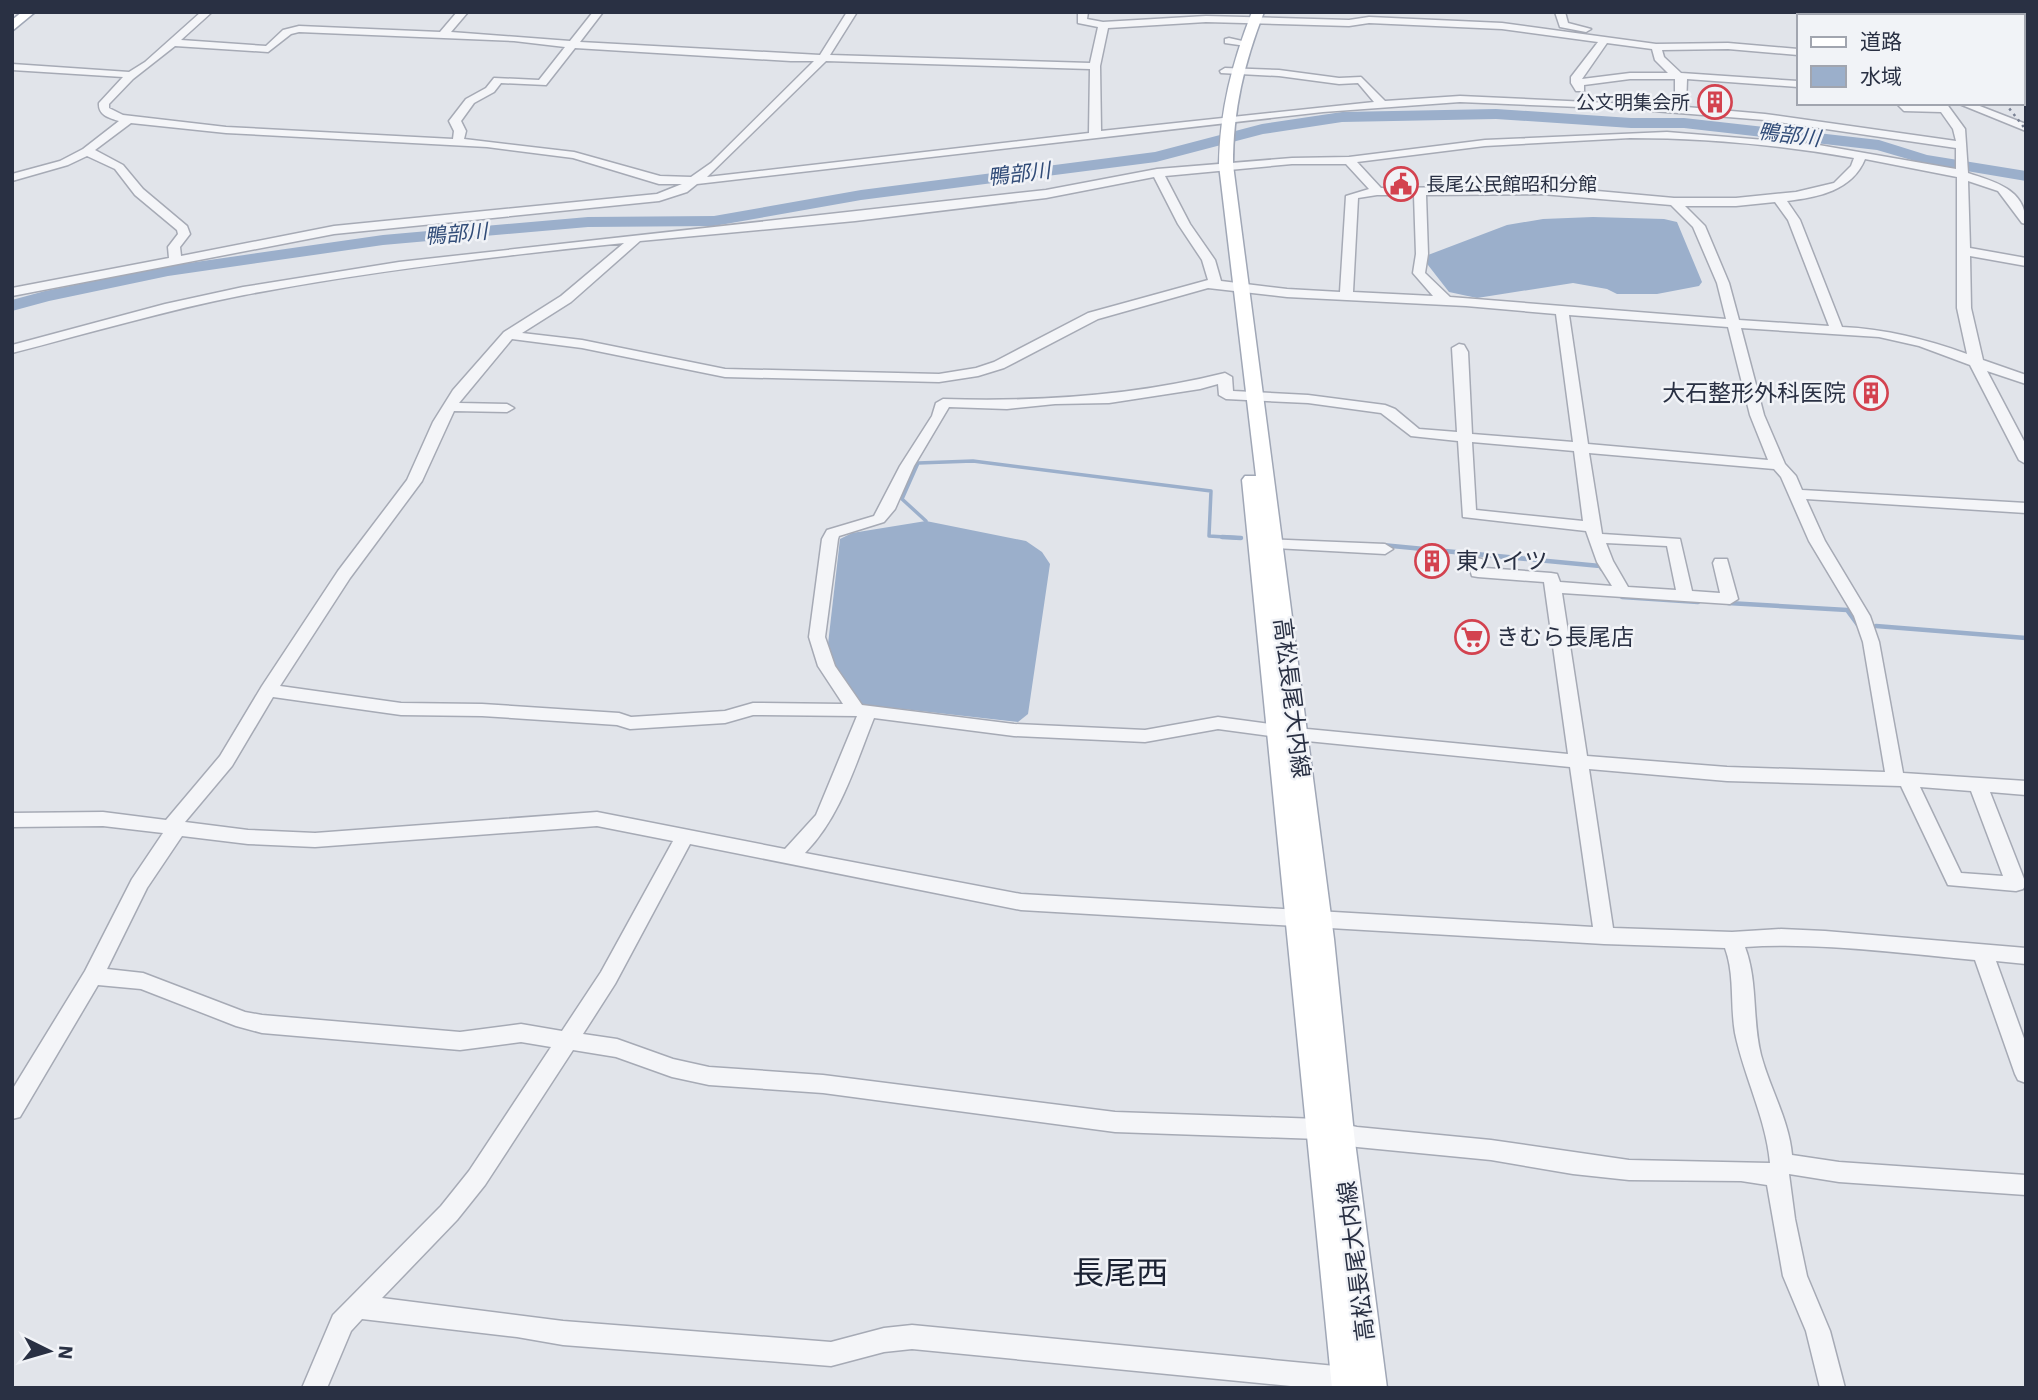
<svg xmlns="http://www.w3.org/2000/svg" width="2038" height="1400" font-family="'IBM Plex Sans','Noto Sans JP',sans-serif">
	<rect width="100%" height="100%" fill="#e1e4ea"/>
	<!-- water -->
	<path fill="#9bafcb" d="M1593 217 1664 219 1677 222 1702 282 1699 286 1657 294H1617L1607 289 1573 283 1477 298 1449 292 1428 265V255L1507 225 1543 219Z
		M926 521 1026 541 1042 552 1050 564 1028 714 1018 722 858 704 827 653 840 539 852 533Z"/>
	<g fill="none" stroke-linecap="round" stroke-linejoin="round">
		<!-- stream-far1 -->
		<path stroke="#9bafcb" stroke-width="3.5" d="M926 521 902 499 918 463 973 461 1211 491 1209 536 1241 538"/>
		<!-- stream -->
		<path stroke="#9bafcb" stroke-width="4.5" d="M1222 537 1241 538
			M1382 545 1600 566 1602 569
			M1622 597 1698 602
			M1728 603 1847 610 1858 625
			M1876 626 2026 638"/>
		<!-- river -->
		<path fill="#9bafcb" fill-rule="evenodd" d="M1496 109 1631 118H1684L1879 140 1927 155 2026 171V181L1925 164 1877 150 1684 128H1631L1496 119 1342 122 1263 134 1156 162 861 200 714 226 588 227 383 245 168 276 49 301 12 311V300L45 291 168 266 383 235 588 217 714 216 861 190 1155 152 1262 124 1342 112Z"/>
		<!-- minor casing -->
		<g stroke="#a6aab5" stroke-width="3">
			<path id="minor" d="M201 12H212L181 40 266 46 283 30 299 26 440 32 457 12H468L451 32 570 41 593 12H603L580 42 820 55 847 12H857L830 55 1090 63 1098 27 1078 23V12H1088L1087 19 1103 22 1206 16 1349 20 1369 17 1502 23 1656 44 1728 43 1798 49V55L1728 49 1662 50 1664 57 1681 73 1798 81V87L1687 79 1686 107 1765 114 1956 141 1953 129 1941 112 1904 111 1896 103 1936 106 1935 103H1946L1965 129 1968 173C1995 182 2026 189 2026 224L2022 223 1998 191 1968 181 1970 248 2026 258V266L1970 256 1971 308 1983 360 2026 375V384L1987 371 2026 445V464L2019 460 1970 365 1919 346 1879 337 1741 328 1764 415 1785 464 1796 476 1802 490 2026 503V513L1806 499 1825 541 1870 616 1879 642 1903 773 2026 781V795L1990 792 2026 884 2023 889 2016 891 1948 885 1901 786 1727 781 1589 769 1613 928 1732 932 1781 929 1825 931 2026 948V964L1996 961 2026 1044V1083L2018 1080 2015 1074 1975 960C1898 953 1821 942 1745 947 1758 981 1752 1020 1761 1055 1770 1089 1789 1120 1792 1155L1839 1162 2026 1175V1195L1839 1182 1789 1174 1795 1219 1807 1276 1830 1331 1845 1388H1820L1806 1331 1783 1276 1767 1185 1741 1181 1629 1180 1573 1174 1491 1160 1357 1147 1319 1139 1115 1132 823 1093 709 1085 672 1077 616 1057 573 1050 485 1185 457 1220 382 1298 563 1321 831 1342 884 1328 912 1325 1346 1367 1362 1373 1366 1382 1363 1388H1311L912 1349 884 1352 831 1366 563 1345 517 1337 362 1319 351 1331 327 1388H302L333 1315 441 1206 469 1171 551 1047 521 1042 460 1050 262 1033 236 1026 141 989 98 985 20 1117 12 1119V1090L85 971 132 879 163 833 103 826 12 827V813L103 812 166 820 220 756 262 686 338 571 407 480 433 422 453 390 504 332 561 296 624 243C497 256 370 271 244 295 166 310 90 333 12 353V345L165 304 243 287 399 262 1046 190 1157 169 1292 158 1349 157 1485 140 1667 132 1813 144 1956 169V148L1765 120 1629 109 1460 102 1323 112 697 184 687 192 659 201 334 234 12 296V288L169 258 168 247 178 234 177 230 135 195 115 169 87 156 68 165 12 181V174L60 161 83 149 119 121C109 118 98 115 99 103L123 77 12 70V64L129 72 145 62ZM1206 22 1349 26 1369 23 1502 29 1598 42 1571 77V83L1576 91H1584V85L1630 79H1675V106L1460 96 1385 101 1361 77 1339 78 1279 70 1225 68 1220 71 1221 73 1279 76 1339 84 1358 83 1374 102 1101 131 1100 66 1108 28ZM299 32 514 41 565 47 539 80 494 78 486 88 466 99 449 121 454 131 453 139 226 127 123 115 109 108V104L133 79 175 46 268 52 291 34ZM1607 43 1652 49 1655 60 1668 73H1630L1582 79ZM575 48 791 61H814L711 163 691 177 660 176 574 152 464 139 466 131 461 121 474 103 494 92 501 83 546 85ZM826 61 1090 69 1089 133 707 177ZM131 123 226 133 487 147 573 158 659 184H682L657 194 334 226 181 256 180 247 190 234 187 226 143 189 123 165 95 150ZM1630 138C1704 138 1781 145 1854 158L1851 166 1834 183 1796 192 1736 198H1674L1542 186 1386 188H1381L1357 162 1485 146ZM1865 159 1957 177V308L1967 354C1926 339 1886 329 1842 327L1800 220 1787 201C1818 197 1852 191 1865 159ZM1292 164H1346L1369 189 1346 196 1340 292 1287 289 1221 281 1215 260 1190 224 1165 176ZM1154 177 1178 224 1202 260 1208 280 1088 313 994 362 976 368 939 374 725 369 582 340 522 333 571 302 640 241 855 221 1046 198ZM1542 194 1671 205 1693 227 1717 283 1726 319 1450 297 1425 273 1428 254 1426 195ZM1377 195H1414L1416 254 1413 273 1433 296 1353 292 1358 198ZM1775 202 1788 220 1829 326 1739 320 1729 283 1705 226 1685 206H1736ZM1208 288 1287 297 1466 306 1556 314 1573 442 1472 434 1468 352 1464 345 1459 344 1452 348 1457 432 1419 429 1395 409 1385 405 1308 395 1233 391 1232 377 1225 373C1133 396 1038 402 943 399L936 403 932 416 900 466 874 516 827 530 822 539 809 637 818 666 843 704 753 703 725 711 631 717 619 713 482 704 401 703 280 686 350 578 422 481 454 411 507 412 514 408 507 404 459 403 512 339 582 348 725 377 939 382 978 376 1004 368 1098 319ZM1569 315 1728 327 1750 415 1768 460 1588 444ZM1218 384 1219 395 1226 399 1308 403 1381 413 1411 436 1458 441 1463 517 1586 531 1597 562 1612 586 1560 582 1557 574 1551 573 1485 568 1482 559 1476 558 1468 563 1472 576 1478 577 1544 582 1568 754 1307 729 1218 717 1145 730 1014 724 862 705 835 666 825 637 838 539 839 536 884 522 895 509 914 466 949 407 1007 409 1055 404 1109 403 1200 389ZM1472 442 1574 451 1583 521 1476 510ZM1589 453 1774 469 1781 477 1809 541 1854 616 1863 642 1885 772 1727 767 1587 756 1562 593 1730 604 1738 599 1727 559H1715L1713 563 1720 593 1692 591 1680 539 1602 534ZM1606 543 1667 546 1676 590 1628 587 1613 561ZM273 697 401 715 482 716 617 725 630 729 725 723 753 715 857 716 816 815 785 849 597 812 315 833 248 830 185 822 232 766ZM874 718 1014 736 1145 742 1218 729 1307 741 1570 767 1593 927 1021 894 805 853C841 816 855 765 874 718ZM1920 787 1971 791 2003 876 1961 873ZM597 826 673 841 601 972 562 1031 521 1024 460 1032 262 1015 245 1012 143 973 107 969 147 888 182 836 248 844 315 847ZM690 844 1021 910 1604 944 1725 948C1735 975 1730 1004 1735 1033 1744 1077 1766 1118 1770 1163L1629 1160 1491 1140 1357 1127 1319 1119 1115 1112 823 1075 709 1067 673 1059 617 1039 583 1034 615 984Z
				M1555 12H1565L1568 23 1591 29 1586 32 1560 27Z
				M1864 12H1874L1877 16H1867Z
				M2025 13H2026V19L2020 16Z
				M1229 38 1251 43 1246 46 1225 43V39Z
				M2022 51H2026V57H2022Z
				M1957 103H1972L2026 124V131Z
				M1261 539 1385 544 1393 549 1385 554 1255 547 1253 544Z"/>
		</g>
		<!-- major casing -->
		<g stroke="#a0a7b6" stroke-width="3">
			<path id="major" d="M22 12H35L12 31V20Z
				M1252 12H1264C1244 63 1233 110 1233 165L1334 939 1354 1134 1387 1388H1332L1242 480 1245 476H1256L1219 165C1220 110 1232 63 1252 12Z"/>
		</g>
		<!-- minor -->
		<use href="#minor" fill="#f4f5f8" fill-rule="evenodd"/>
		<!-- major -->
		<use href="#major" fill="#fff" fill-rule="evenodd"/>
		<!-- rail -->
		<path stroke="#7a8294" stroke-width="2.5" stroke-dasharray="2.5 4.5" stroke-linecap="butt" d="M1934 12 1937 16
			M2005 103 2026 130"/>
	</g>
	<!-- icons -->
	<defs>
		<g id="building-ring" transform="scale(1.75)"><circle r="9.5" fill="#f1f3f7" stroke="#d3424f" stroke-width="1.5"/><path d="M-4-6H4V6H1V3H-1V6H-4ZM-2.5-4.3h1.7v1.8h-1.7ZM.8-4.3h1.7v1.8H.8ZM-2.5-1h1.7V.8h-1.7ZM.8-1h1.7V.8H.8Z" fill="#d3424f"/></g>
		<g id="civic-ring" transform="scale(1.75)"><circle r="9.5" fill="#f1f3f7" stroke="#d3424f" stroke-width="1.5"/><path d="M-.6-6.5H3V-4.5H.6V-3L4-1V1h2V6H-6V1h2V-1L-.6-3ZM-1.2 2.5V6h2.4V2.5Z" fill="#d3424f"/></g>
		<g id="supermarket-ring" transform="scale(1.75)"><circle r="9.5" fill="#f1f3f7" stroke="#d3424f" stroke-width="1.5"/><path d="M-6-5.5h2.5l.6 2H6L4.5 2H-2.5L-4.4-4H-6ZM-1.5 3.2a1.3 1.3 0 1 0 .1 0ZM3 3.2a1.3 1.3 0 1 0 .1 0Z" fill="#d3424f"/></g>
	</defs>
	<g fill-rule="evenodd">
		<use href="#building-ring" x="1715" y="102"/>
		<use href="#civic-ring" x="1401" y="184"/>
		<use href="#building-ring" x="1871" y="393"/>
		<use href="#building-ring" x="1432" y="561"/>
		<use href="#supermarket-ring" x="1472" y="637"/>
	</g>
	<g text-anchor="middle" stroke-width="5" stroke-linejoin="round" paint-order="stroke">
		<!-- far-poi labels -->
		<g font-size="19" fill="#293043" stroke="#f1f3f7" text-anchor="end">
			<text x="1690" y="109">公文明集会所</text>
			<text x="1426" y="191" text-anchor="start">長尾公民館昭和分館</text>
		</g>
		<!-- far-water labels -->
		<g font-size="21" font-style="italic" fill="#314c78" stroke="#f1f3f7">
			<text transform="translate(1789 135) rotate(7)" y="7">鴨部川</text>
			<text transform="translate(1019 174) rotate(-7)" y="7">鴨部川</text>
			<text transform="translate(456 234) rotate(-5)" y="7">鴨部川</text>
		</g>
		<!-- poi labels -->
		<g font-size="23" fill="#293043" stroke="#f1f3f7" text-anchor="start">
			<text x="1846" y="401" text-anchor="end">大石整形外科医院</text>
			<text x="1456" y="569">東ハイツ</text>
			<text x="1496" y="645">きむら長尾店</text>
		</g>
		<!-- street labels -->
		<g font-size="23" fill="#293043" stroke="#f1f3f7">
			<text transform="translate(1292 698) rotate(83)" y="8">高松長尾大内線</text>
			<text transform="translate(1356 1261) rotate(-97)" y="8">高松長尾大内線</text>
		</g>
		<!-- near-quarter labels -->
		<g font-size="32" fill="#1b2233" stroke="#f1f3f7">
			<text x="1120" y="1284">長尾西</text>
		</g>
	</g>
	<!-- border -->
	<rect width="2038" height="1400" fill="none" stroke="#293043" stroke-width="28"/>
	<!-- legend -->
	<rect x="1797" y="14" width="228" height="91" fill="#f1f3f7" stroke="#a1a5af" stroke-width="2"/>
	<rect x="1811" y="37" width="35" height="10" fill="#ffffff" stroke="#a1a5af" stroke-width="2"/>
	<text x="1860" y="49" font-size="21" fill="#293043">道路</text>
	<rect x="1811" y="66" width="35" height="21" fill="#9bafcb" stroke="#a1a5af" stroke-width="2"/>
	<text x="1860" y="84" font-size="21" fill="#293043">水域</text>
	<!-- north arrow -->
	<g transform="translate(49 1351) rotate(95)" stroke="#f1f3f7" stroke-width="5" paint-order="stroke">
	<path d="M0-5L12 26L0 18L-12 26Z" fill="#293043"/>
	<text y="-10" font-size="19" font-weight="bold" text-anchor="middle" fill="#293043">N</text>
	</g>
</svg>
